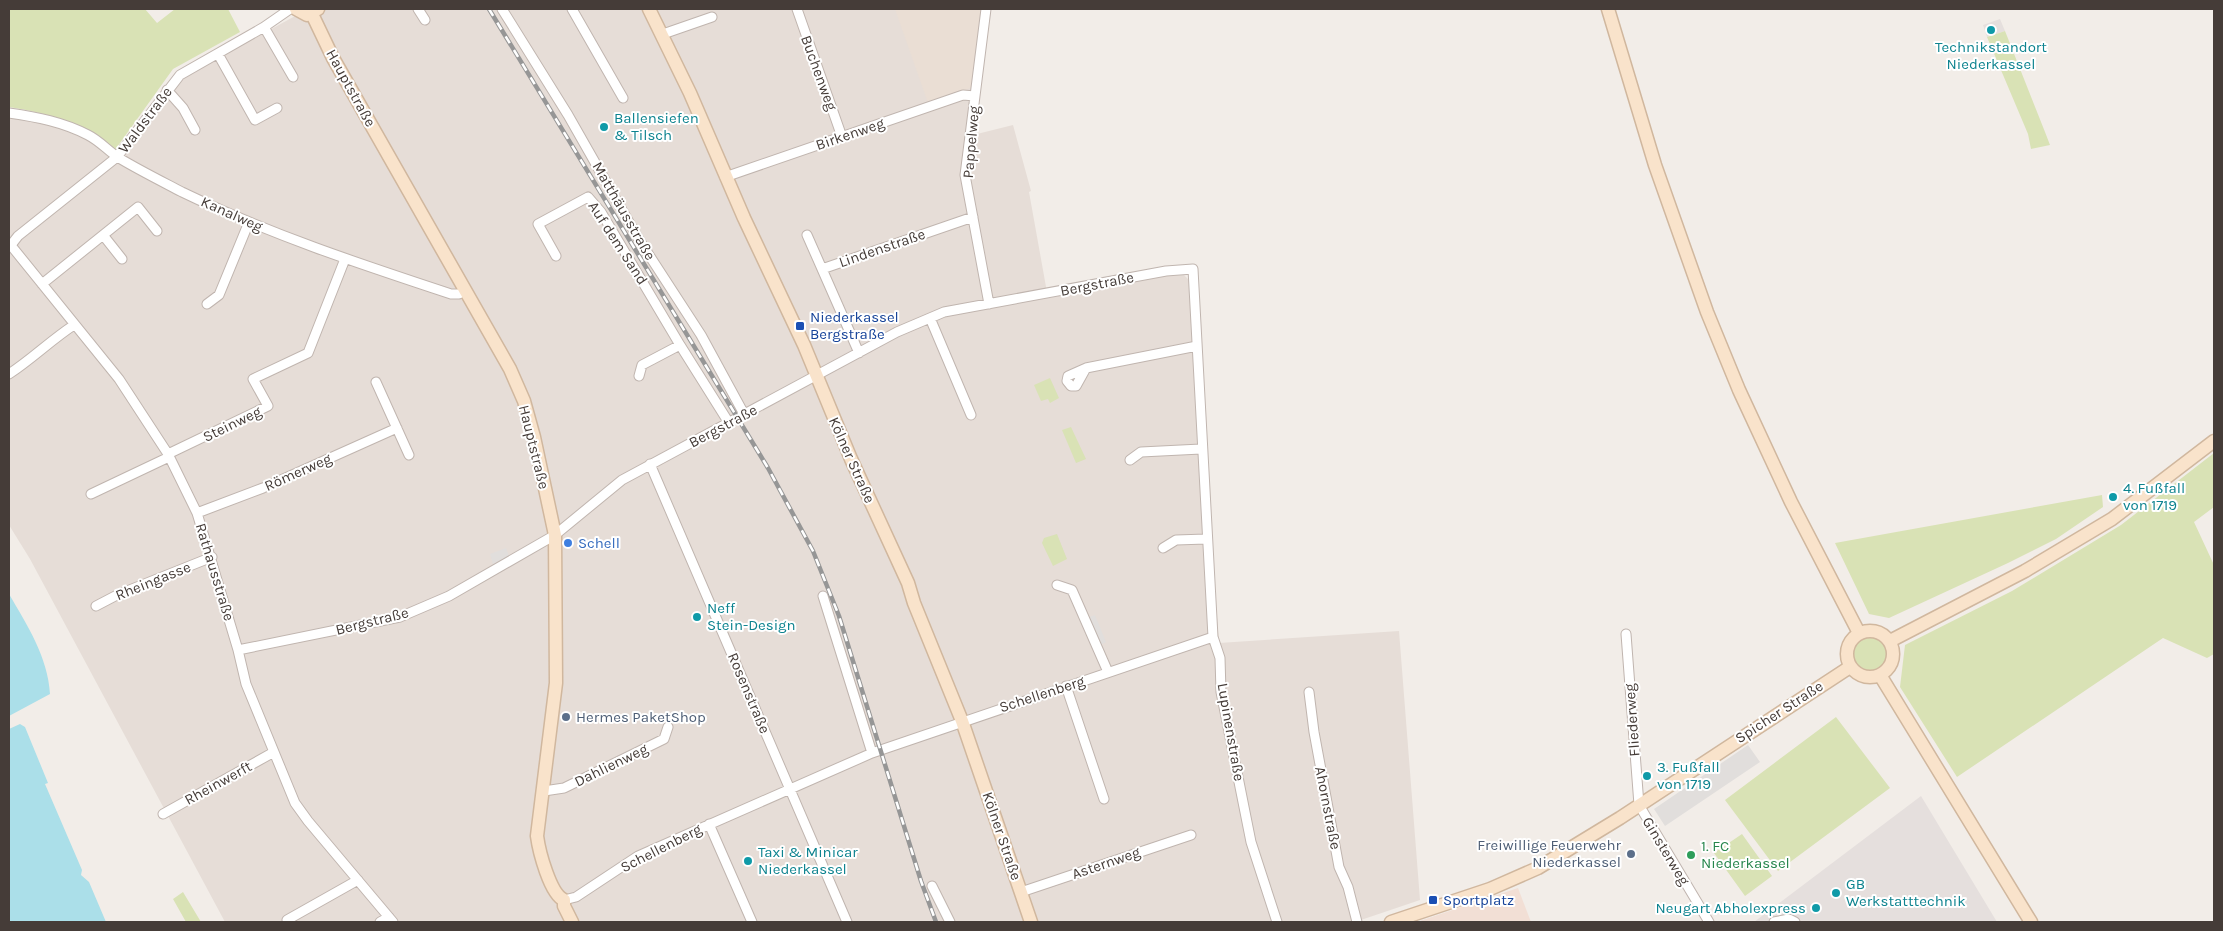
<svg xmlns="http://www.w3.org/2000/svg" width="2223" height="931" font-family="Karla,sans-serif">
	<rect width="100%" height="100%" fill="#f2ede8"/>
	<!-- residential -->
	<path fill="#e6ddd7" d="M308 9H983L965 137 1013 125 1031 191 1029 192 1048 298 1167 276 1184 275 1189 280 1219 643 1399 631 1420 900 1355 922H225L30 559 9 525V116L56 125 90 141 106 153H126L178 83 191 73Z"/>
	<!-- commercial -->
	<path fill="#f2dfd5" d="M1518 888 1531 922H1417Z"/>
	<!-- industrial -->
	<path fill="#e5dfdd" d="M2000 19 2005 31 1987 37 1983 25Z
		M1921 796 1997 922H1754Z"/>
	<!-- education -->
	<path fill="#eaded4" d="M895 9H983L973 87 928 103Z"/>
	<!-- green -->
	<path fill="#d9e2b5" d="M9 9H145L157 23 175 9H228L240 32 173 69 115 150C83 125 49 113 9 107Z
		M2005 31 2045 132 2050 145 2031 149 2028 134 1987 37Z
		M1050 378 1059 398 1050 403 1048 399 1041 401 1034 385Z
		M1071 427 1086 459 1076 463 1062 430Z
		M2214 453V507L2194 522 2214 565V654L2207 658 2163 638 1957 777 1900 687 1905 645 2012 591 2121 525Z
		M2102 495 2103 507 2056 539 2008 563 1889 618 1869 614 1835 543Z
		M1057 534 1067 559 1053 566 1042 543 1044 538Z
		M1851 655a19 19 0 1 1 38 0a19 19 0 1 1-38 0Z
		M1836 717 1890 788 1778 871 1725 800Z
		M1742 834 1772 876 1745 896 1714 853Z
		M183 892 201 922H186L173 899Z"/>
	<!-- parking -->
	<path fill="#e1dedc" d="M506 548 509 556 493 564 490 554Z
		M1095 615 1106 642 1101 645 1089 617Z
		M1748 745 1760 762 1665 826 1654 809Z"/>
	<!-- water -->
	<path fill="#abdfe9" d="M9 594C27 625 48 657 50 694L9 716Z
		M20 724 25 727 48 783 45 784 82 870 81 875 89 882 106 922H9V729Z"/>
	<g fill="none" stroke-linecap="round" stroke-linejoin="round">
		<!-- street casing -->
		<g stroke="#c0b5af" stroke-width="11">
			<path id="street" d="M418 9 425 20
				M502 9 568 115 638 238 701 335 744 414
				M572 9 623 98
				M797 9 842 137
				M986 9 965 175 989 304
				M264 27 293 77
				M663 34 712 17
				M218 54 255 120 277 108
				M167 90 183 108 195 130
				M9 113C37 117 63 122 88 135 100 141 108 151 119 158 139 170 161 181 182 192 269 234 360 264 451 294H459L465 291
				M725 177 963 95 975 96
				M103 235 122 259
				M807 235 822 269
				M9 243 119 379 168 454 197 513 238 650 246 684 295 803 308 821 393 922
				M11 245 18 236 117 157 180 75 264 27 290 9
				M556 256 538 224 588 197 601 212 680 345 729 423
				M42 284 138 207 157 231
				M207 304 219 295 249 222
				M930 318 971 415
				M859 353 822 269 973 217
				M1086 368 1076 386H1071L1067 381 1068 376 1086 368 1197 346
				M9 374C32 359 51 340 74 325
				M639 376 642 365 680 345
				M376 382 409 455
				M168 454 268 406 253 379 308 353 345 259
				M1130 460 1141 452 1201 449
				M650 464 847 922
				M91 494 169 457
				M197 513 263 488 397 428
				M1163 548 1176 540 1206 539
				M1057 585 1072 590 1108 672
				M823 596 872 753
				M96 606 117 595 212 557
				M1626 634 1639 805 1709 922
				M238 650 400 617 449 596 555 535 622 480 897 332 944 312 1166 271 1193 269 1213 637 1220 658 1221 692 1251 842 1277 922
				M1066 686 1104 799
				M1309 692 1314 732 1339 867 1348 887 1357 922
				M544 791 564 788 664 739 668 727
				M163 814 274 752
				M709 824 752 922
				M932 886 950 922
				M1021 892 1191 835
				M564 900 576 897 638 856 872 753 1213 637
				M287 920 358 880
				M380 922 389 917
				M1774 922 1789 919 1795 922"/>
		</g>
		<!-- secondary casing -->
		<g stroke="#d0b79e" stroke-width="15">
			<path id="secondary" d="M296 9 307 15 318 9
				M649 9 690 93 744 218 804 345 851 459 908 583 914 603 962 721 1031 922
				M1608 9 1655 165 1707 312 1739 390 1791 502 1859 633
				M312 14 333 58 510 369 524 401 534 437 555 535 556 683 537 836C539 851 550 894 564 900V906L572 922
				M1847 654a23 23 0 1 1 46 0a23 23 0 1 1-46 0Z
				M1890 641 2025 571 2112 519 2214 441
				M1880 675 2031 922
				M1391 922 1490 889 1538 868 1620 818 1850 667"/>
		</g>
		<!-- street -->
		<use href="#street" stroke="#fff" stroke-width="9"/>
		<!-- secondary -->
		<use href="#secondary" stroke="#f9e3cb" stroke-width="12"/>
		<!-- rail casing -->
		<g stroke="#969696" stroke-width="4.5">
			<path id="rail" d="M489 9 768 468 813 551 839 616 921 881 936 922"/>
		</g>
		<!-- rail -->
		<use href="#rail" stroke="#fff" stroke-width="2.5" stroke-dasharray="8" stroke-linecap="butt"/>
	</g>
	<!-- markers -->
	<g fill="#0f9aa8" stroke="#fff" stroke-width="2">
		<circle cx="1991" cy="30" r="5"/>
		<circle cx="604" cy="127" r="5"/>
		<circle cx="2113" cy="497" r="5"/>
		<circle cx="697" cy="617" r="5"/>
		<circle cx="1647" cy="776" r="5"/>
		<circle cx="748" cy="861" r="5"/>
		<circle cx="1836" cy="893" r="5"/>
		<circle cx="1816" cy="908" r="5"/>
	</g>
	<g fill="#1a4fb4" stroke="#fff" stroke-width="2">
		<rect x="795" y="321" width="10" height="10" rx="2.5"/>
		<rect x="1428" y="895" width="10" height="10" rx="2.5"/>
	</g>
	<circle fill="#3f7fe0" stroke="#fff" stroke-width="2" cx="568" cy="543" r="5"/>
	<g fill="#5c6f8a" stroke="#fff" stroke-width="2">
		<circle cx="566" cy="717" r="5"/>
		<circle cx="1631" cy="854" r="5"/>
	</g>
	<circle fill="#2e9e5b" stroke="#fff" stroke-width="2" cx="1691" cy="855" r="5"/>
	<g text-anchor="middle" stroke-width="4" stroke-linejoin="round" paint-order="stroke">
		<!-- culture labels -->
		<g font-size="15" fill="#0d838f" stroke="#fff" text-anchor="start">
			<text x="1991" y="52" text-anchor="middle">Technikstandort<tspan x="1991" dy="17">Niederkassel</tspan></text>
			<text x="614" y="123">Ballensiefen<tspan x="614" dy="17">&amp; Tilsch</tspan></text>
			<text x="2123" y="493">4. Fußfall<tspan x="2123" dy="17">von 1719</tspan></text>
			<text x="707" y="613">Neff<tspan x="707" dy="17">Stein-Design</tspan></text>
			<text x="1657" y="772">3. Fußfall<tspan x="1657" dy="17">von 1719</tspan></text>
			<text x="758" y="857">Taxi &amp; Minicar<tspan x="758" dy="17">Niederkassel</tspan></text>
			<text x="1846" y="889">GB<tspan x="1846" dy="17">Werkstatttechnik</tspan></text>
			<text x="1806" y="913" text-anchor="end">Neugart Abholexpress</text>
		</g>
		<!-- street labels -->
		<g font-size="15" fill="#453c38" stroke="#fff">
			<text transform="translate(819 73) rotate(70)" y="5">Buchenweg</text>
			<text transform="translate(351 88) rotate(61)" y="5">Hauptstraße</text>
			<text transform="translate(145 120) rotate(-53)" y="5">Waldstraße</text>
			<text transform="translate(850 134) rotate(-19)" y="5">Birkenweg</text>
			<text transform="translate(971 142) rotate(-85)" y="5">Pappelweg</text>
			<text transform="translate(624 211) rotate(60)" y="5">Matthäusstraße</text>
			<text transform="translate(232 214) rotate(24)" y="5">Kanalweg</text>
			<text transform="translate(618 243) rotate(57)" y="5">Auf dem Sand</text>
			<text transform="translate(882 248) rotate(-19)" y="5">Lindenstraße</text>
			<text transform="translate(1097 284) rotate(-11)" y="5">Bergstraße</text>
			<text transform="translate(232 424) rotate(-26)" y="5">Steinweg</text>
			<text transform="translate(723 426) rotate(-28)" y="5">Bergstraße</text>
			<text transform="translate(534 447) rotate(76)" y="5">Hauptstraße</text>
			<text transform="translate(852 460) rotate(66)" y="5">Kölner Straße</text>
			<text transform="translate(298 472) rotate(-24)" y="5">Römerweg</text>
			<text transform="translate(215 572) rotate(73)" y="5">Rathausstraße</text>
			<text transform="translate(153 581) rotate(-22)" y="5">Rheingasse</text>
			<text transform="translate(372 621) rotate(-14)" y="5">Bergstraße</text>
			<text transform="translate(749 693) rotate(67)" y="5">Rosenstraße</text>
			<text transform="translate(1042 694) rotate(-18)" y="5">Schellenberg</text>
			<text transform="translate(1779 712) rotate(-33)" y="5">Spicher Straße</text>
			<text transform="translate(1632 720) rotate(-94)" y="5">Fliederweg</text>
			<text transform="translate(1231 732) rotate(80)" y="5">Lupinenstraße</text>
			<text transform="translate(611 765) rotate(-26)" y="5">Dahlienweg</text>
			<text transform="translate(218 783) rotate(-29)" y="5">Rheinwerft</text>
			<text transform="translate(1328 808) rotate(79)" y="5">Ahornstraße</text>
			<text transform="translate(1002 836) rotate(71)" y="5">Kölner Straße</text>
			<text transform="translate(661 848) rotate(-27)" y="5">Schellenberg</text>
			<text transform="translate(1666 851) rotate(59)" y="5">Ginsterweg</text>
			<text transform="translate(1106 863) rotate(-19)" y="5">Asternweg</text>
		</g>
		<!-- transit labels -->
		<g font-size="15" fill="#164399" stroke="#fff" text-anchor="start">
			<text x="810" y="322">Niederkassel<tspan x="810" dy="17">Bergstraße</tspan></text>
			<text x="1443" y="905">Sportplatz</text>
		</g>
		<!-- shop labels -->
		<g font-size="15" fill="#366cbe" stroke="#fff" text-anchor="start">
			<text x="578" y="548">Schell</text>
		</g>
		<!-- service labels -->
		<g font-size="15" fill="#4e5e75" stroke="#fff" text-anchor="start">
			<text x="576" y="722">Hermes PaketShop</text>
			<text x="1621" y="850" text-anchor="end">Freiwillige Feuerwehr<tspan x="1621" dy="17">Niederkassel</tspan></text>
		</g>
		<!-- leisure labels -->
		<g font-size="15" fill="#27864d" stroke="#fff" text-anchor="start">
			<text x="1701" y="851">1. FC<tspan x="1701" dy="17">Niederkassel</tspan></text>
		</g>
	</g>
	<!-- border -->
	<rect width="2223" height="931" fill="none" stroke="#453c38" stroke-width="20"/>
</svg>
